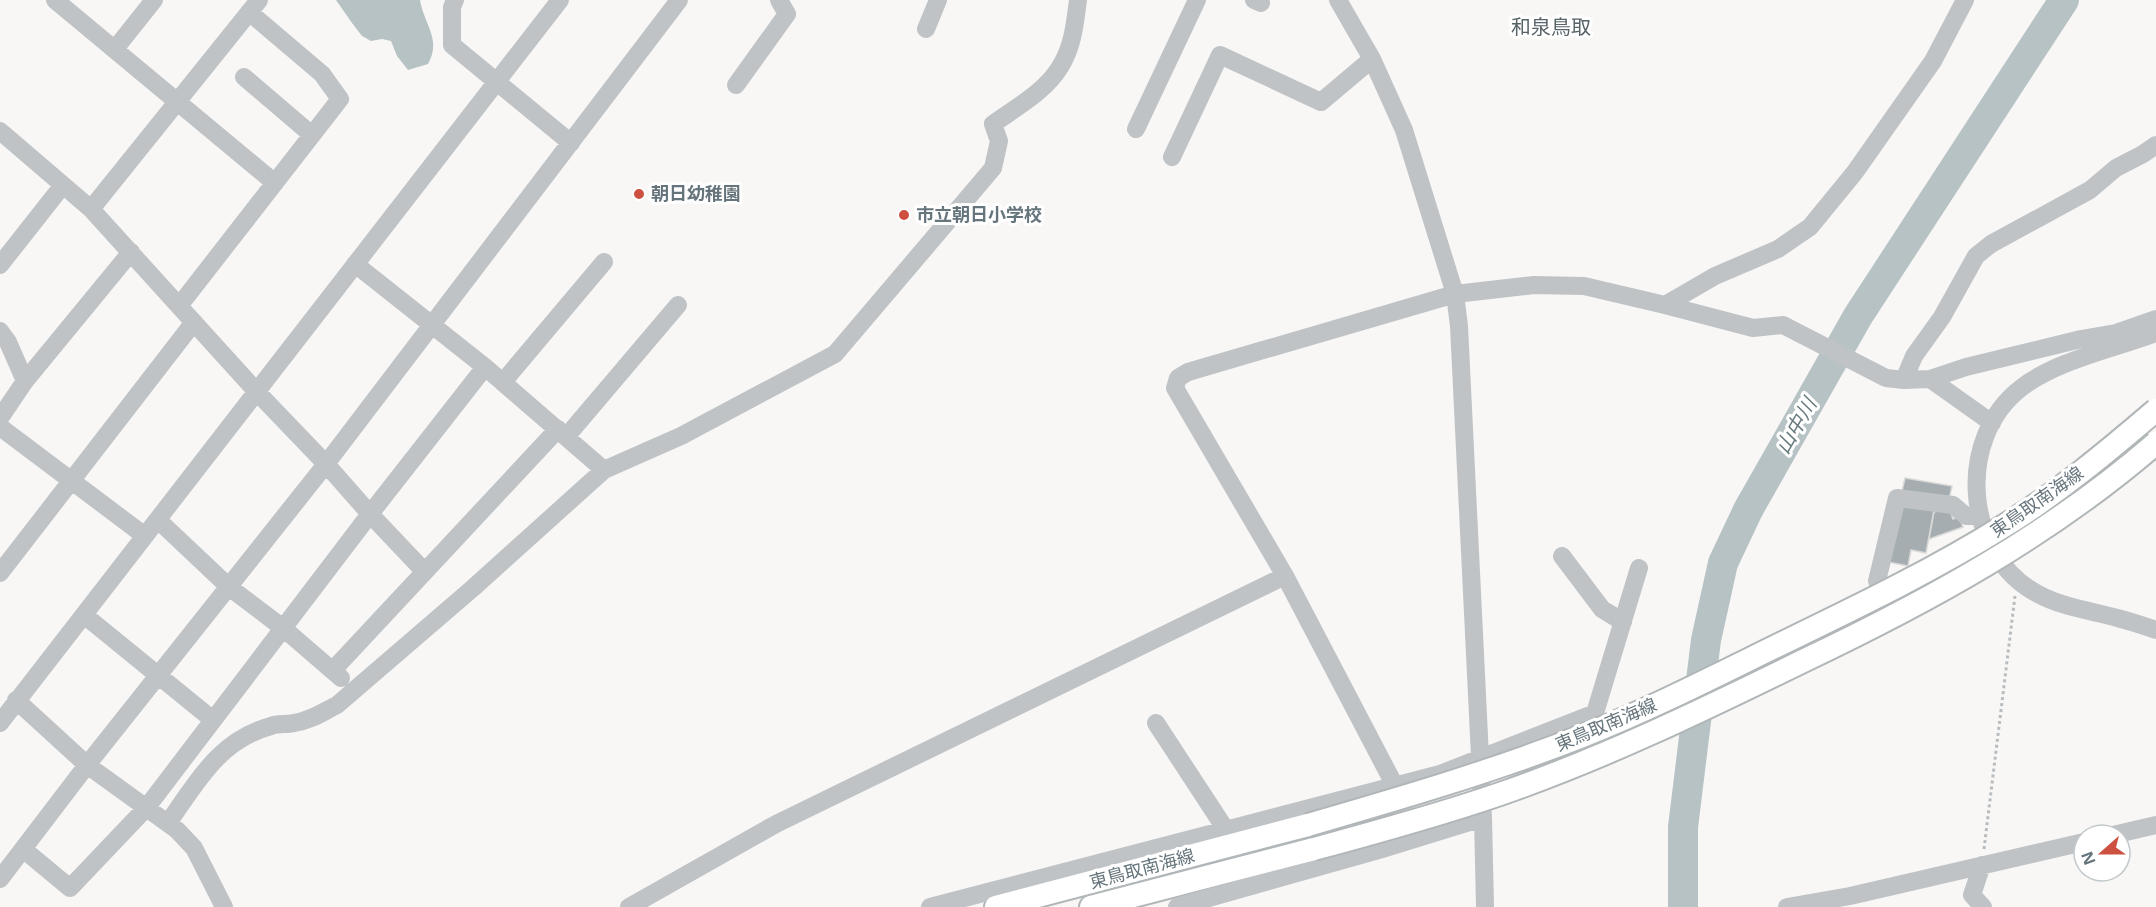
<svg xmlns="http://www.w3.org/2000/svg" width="2156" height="907" font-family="'Open Sans','Noto Sans JP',sans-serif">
	<rect width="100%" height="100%" fill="#f8f7f5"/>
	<!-- water -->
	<path fill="#b7c2c5" d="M336 0H420C424 24 442 40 428 64L408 70 397 56 391 41 382 39 371 41 362 36 352 23Z"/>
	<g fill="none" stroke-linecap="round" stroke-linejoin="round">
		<!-- river -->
		<path stroke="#b7c2c5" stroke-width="30" d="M1683 907V827L1706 640 1723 563 1748 510 1858 316 2064 0"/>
	</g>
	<!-- building -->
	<path fill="#a5adb1" stroke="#d9d9d8" stroke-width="1.5" d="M1905 478 1952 486 1949 500 1902 491Z
		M1900 503 1934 510 1926 553 1911 550 1908 566 1888 562Z
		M1941 510 1950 511 1953 519 1959 517 1963 527 1929 539 1934 512Z"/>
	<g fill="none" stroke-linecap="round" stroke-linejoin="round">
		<!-- major casing -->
		<g stroke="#b1b6b8" stroke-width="26">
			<path id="major" d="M996 907 1308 825
				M1091 907 1314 849"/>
		</g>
		<!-- path -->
		<path stroke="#b9bcbe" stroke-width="3" stroke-dasharray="3 3" stroke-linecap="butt" d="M1984 849 2015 596"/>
		<!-- minor -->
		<path stroke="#bfc3c6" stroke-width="18" d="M55 0 275 183
			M455 0 452 7V45L571 143
			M1254 0 1261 3
			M1338 0 1372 59 1404 130 1455 294 1459 326 1483 818
			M926 29 938 0
			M115 49 154 0
			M244 77 312 135
			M736 85 787 14 779 0
			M1136 129 1197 0
			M0 131 91 209 256 391 326 464 370 514 424 571
			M1172 157 1220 55 1321 102 1372 59
			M91 209 259 0
			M355 264 485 367 604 470
			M0 265 63 185
			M1665 305 1715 276 1778 249 1810 227 1855 172 1933 61 1965 0
			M179 306 340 99 322 74 249 12
			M0 331 8 342 25 381
			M2156 333C2114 349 2057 360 2021 388 1955 439 1964 555 2038 594 2064 608 2093 611 2121 619 2133 622 2144 626 2156 630
			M1930 379 1966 367 2081 339 2116 333 2156 319
			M1904 380 1914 356 1942 317 1976 256 1991 244 2090 190 2116 168 2143 154 2156 145
			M503 382 604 262
			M0 418 25 381 131 252
			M0 427 145 536
			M566 437 678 305
			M158 520 229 587 283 628 341 678
			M1562 556 1602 609 1623 622
			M0 573 194 322
			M1877 581 1897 498 1953 505 1966 516 1980 515
			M84 615 213 720
			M333 670 558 429
			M16 700 87 765 177 830 194 848 224 907
			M0 723 560 0
			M1156 723 1226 830
			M1395 786 1285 576 1175 388 1178 378 1188 372 1455 294 1534 285 1584 286 1665 305 1753 328 1783 325 1886 378 1904 380 1930 379 1992 423
			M168 823C197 782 219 740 271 726 278 723 286 725 294 723 310 721 323 712 337 705L473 588 604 470 681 436 835 354 993 168 999 141 993 124C1015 108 1046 91 1060 67 1073 47 1075 23 1078 0
			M2113 835 2156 825
			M23 849 70 888 147 807 370 514 485 367
			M1982 865 1972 895 1983 907
			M0 879 87 765 326 464 679 0
			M629 907 776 824 1285 576
			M930 907 1440 774 1595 713 1639 568
			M1177 907 1382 849 1483 818 1485 907
			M1787 907 1850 896 2084 842"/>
		<!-- major -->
		<use href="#major" stroke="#fff" stroke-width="22"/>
		<!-- major-bridge casing -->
		<g stroke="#b1b6b8" stroke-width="26" stroke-linecap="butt">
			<path id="major-bridge" d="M1308 825C1401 798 1494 771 1585 735 1656 707 1725 671 1793 638 1865 603 1937 568 2004 526 2059 492 2108 451 2156 410
				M1314 849C1377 832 1439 815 1500 794 1604 758 1705 709 1803 661 1929 601 2050 535 2156 443"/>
		</g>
		<!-- major-bridge -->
		<use href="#major-bridge" stroke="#fff" stroke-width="22"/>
	</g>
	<!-- markers -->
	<g fill="#cd5140" stroke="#fff" stroke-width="2">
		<circle cx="639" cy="194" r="6"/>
		<circle cx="904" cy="215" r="6"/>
	</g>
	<g text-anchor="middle" stroke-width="6" stroke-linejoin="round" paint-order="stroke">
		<!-- poi labels -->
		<g font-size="18" font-weight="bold" fill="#66757c" stroke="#fff" text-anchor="start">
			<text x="651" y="200">朝日幼稚園</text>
			<text x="916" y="221">市立朝日小学校</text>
		</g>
		<!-- street labels -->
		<g font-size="18" fill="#66757c" stroke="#fff">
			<text transform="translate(2037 502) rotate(-35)" y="6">東鳥取南海線</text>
			<text transform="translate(1606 725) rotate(-23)" y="6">東鳥取南海線</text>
			<text transform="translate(1142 869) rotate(-15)" y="6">東鳥取南海線</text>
		</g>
		<!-- neighbourhood labels -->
		<g font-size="20" fill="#586368" stroke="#fff">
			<text x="1551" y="34">和泉鳥取</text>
		</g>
		<!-- water labels -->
		<g font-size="20" font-style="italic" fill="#677a7e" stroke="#fff">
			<text transform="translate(1796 426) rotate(-60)" y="7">山中川</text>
		</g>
	</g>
	<!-- north arrow -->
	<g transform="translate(2102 853) rotate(249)"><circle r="28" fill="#ffffff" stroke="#c2c8cb" stroke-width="1.5"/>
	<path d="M0-4.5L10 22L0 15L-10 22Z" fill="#cd5140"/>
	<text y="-9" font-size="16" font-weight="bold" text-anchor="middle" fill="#66757c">N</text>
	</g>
</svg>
